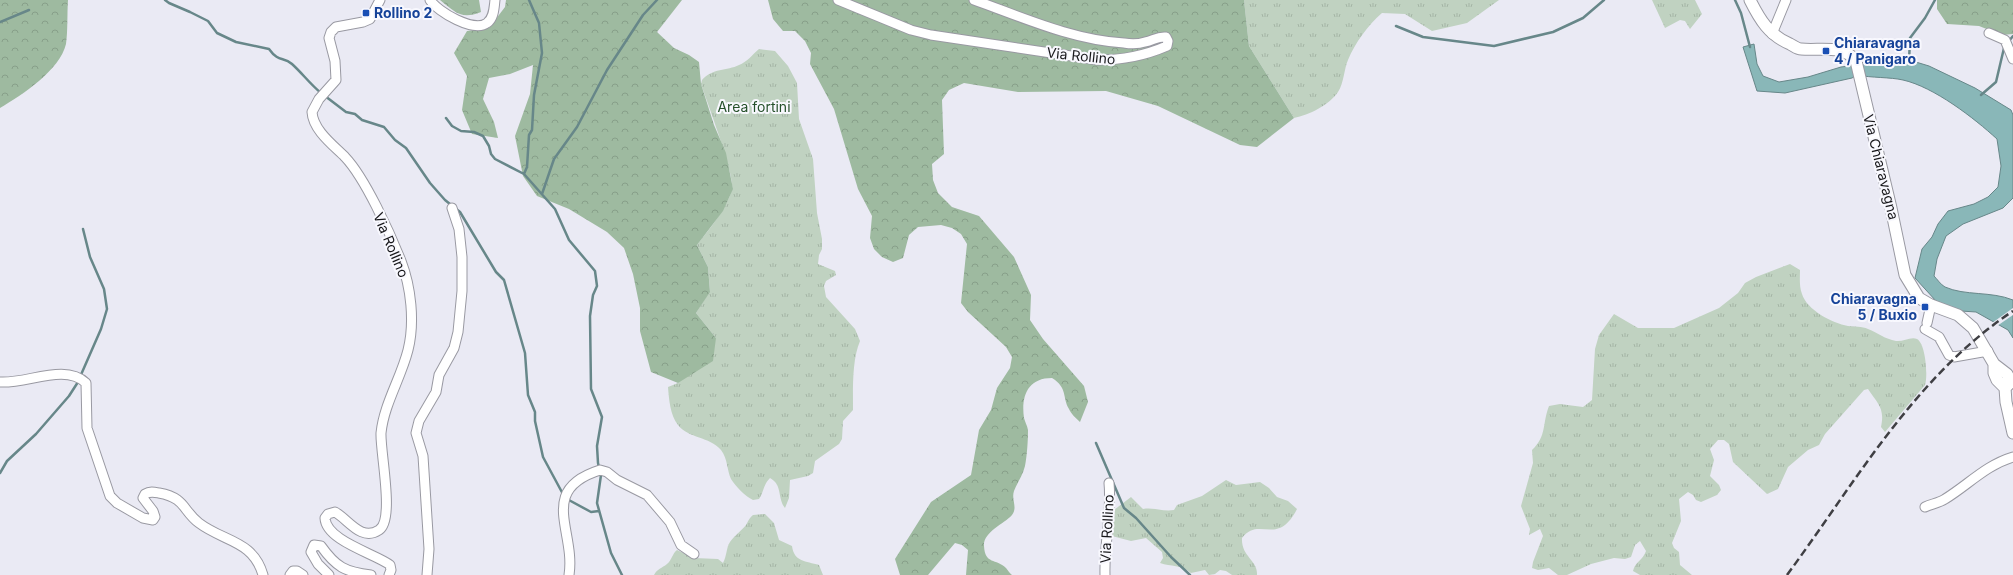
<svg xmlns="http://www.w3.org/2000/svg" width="2013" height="575" font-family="Inter,sans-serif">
	<defs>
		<pattern id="grass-tufts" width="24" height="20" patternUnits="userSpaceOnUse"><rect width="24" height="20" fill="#c0d2c1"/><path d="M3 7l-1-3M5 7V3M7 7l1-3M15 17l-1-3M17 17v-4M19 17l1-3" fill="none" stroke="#a4b4a5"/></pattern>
		<pattern id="forest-crowns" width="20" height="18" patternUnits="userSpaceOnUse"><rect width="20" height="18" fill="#9ebaa0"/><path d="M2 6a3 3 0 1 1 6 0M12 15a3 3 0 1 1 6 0" fill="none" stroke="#879f89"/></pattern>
	</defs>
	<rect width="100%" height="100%" fill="#eaeaf4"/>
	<!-- grass -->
	<path fill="url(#grass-tufts)" d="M1244 0H1499L1467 23 1432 31 1405 14 1382 13C1368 25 1355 43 1348 60 1344 69 1344 83 1338 92 1329 105 1309 115 1294 118L1249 46Z
		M1652 0H1695L1702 14 1690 29 1685 21 1680 20 1665 28Z
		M759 49 775 51 788 66 797 83 799 119 813 159 817 213 822 239V249L819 255 818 264 835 271 836 275 826 281 824 286 826 297 855 329 860 341C852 360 853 388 853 410L843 421 842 439 839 444 815 461 813 473 808 476 790 480 789 498 785 508C777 498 783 485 770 478 763 485 764 492 759 499L753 500C745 496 736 487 731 479 727 471 728 459 721 450 709 436 689 439 678 425 670 415 669 399 668 387L678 383 716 338 696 313 710 291 708 267 697 245C710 228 725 211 732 190 736 178 707 102 701 84L702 80C712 68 727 71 739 65 747 62 752 55 759 49Z
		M1790 264 1800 270C1800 277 1799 286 1802 294 1807 310 1832 323 1848 326 1854 327 1862 326 1868 329 1878 333 1885 339 1896 341 1903 342 1911 336 1917 339 1926 344 1928 377 1925 385L1885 432 1881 427C1885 408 1878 404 1868 389L1864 390 1825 434 1819 445 1808 450 1788 467 1778 489 1767 494 1733 462 1729 444 1724 440H1718L1710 449 1714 460 1710 476 1719 485 1721 490 1717 495 1701 502 1696 500 1693 495 1688 492 1679 499 1681 521 1672 543 1674 548 1679 552 1680 565 1692 575H1640L1633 571C1635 562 1643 560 1646 551L1640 541 1635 545 1631 557 1625 559 1614 558 1591 564 1567 575H1558L1549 568 1538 570 1532 568 1533 562 1543 536 1540 529 1529 535 1530 529 1521 506 1533 463 1532 450C1547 436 1542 424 1549 406L1560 404 1583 407 1592 400 1595 349 1599 335 1614 314 1638 328H1674L1719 308 1738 293 1745 283 1756 277Z
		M1226 480 1236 485 1260 482 1269 488 1277 497 1288 501 1297 509C1277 548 1259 515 1242 538 1241 557 1258 560 1257 575H1232L1226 571 1220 570 1215 574 1209 575 1205 570 1191 573C1181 564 1171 567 1160 563L1163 558 1162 552 1146 538 1131 541 1108 535 1110 513 1131 497 1143 509C1154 507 1163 512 1174 510L1177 505 1202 496Z
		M765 514 774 523 779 540 792 546C794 562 806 561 819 565L823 575H654C657 569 662 568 667 564 672 560 672 554 677 550L694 558 718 559 723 563C727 556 726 548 730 542 735 535 741 531 746 525 748 522 749 518 753 515Z"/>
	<!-- forest -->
	<path fill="url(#forest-crowns)" d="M0 0H68C67 14 68 30 66 44 60 70 22 95 0 108Z
		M440 0H479L481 12C461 20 455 12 440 0Z
		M506 0H682L657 32 674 48 689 55 699 62 701 84 714 125 726 153 733 189 723 211 697 245 708 267 710 292 696 313 716 338 713 361 678 383 651 372 640 331V308L633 274 624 248 607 232 569 209 537 196 523 176 515 136 530 94 533 65 510 74 489 78 483 99 494 122 498 138 472 134 462 110 467 76 454 53 467 31 489 28 505 7Z
		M768 0H1244L1249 46 1294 118 1257 147 1240 145 1158 106 1106 91 1018 92 964 83 949 90 942 100 944 154 932 164 933 180 938 193 952 207 979 216 1014 257 1031 295 1030 320 1043 339 1084 386 1088 402 1080 422C1076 418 1071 414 1069 409 1062 397 1068 388 1052 378 1027 378 1021 397 1024 418 1025 422 1027 425 1028 430 1028 441 1027 455 1025 466 1023 475 1017 483 1014 491 1011 500 1018 507 1012 515 1004 524 983 532 984 546 985 565 996 558 1006 568 1008 570 1009 573 1012 575H966L968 550 962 545 955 543 928 575H900L895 559 931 502 971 475 979 430 991 410 997 388 1010 368 1012 357 1006 347 968 312 961 303 967 244 961 234 952 228 941 225 918 227 909 235 903 258 893 262 882 257 874 249 870 238 872 216 858 189 834 109 810 64 811 53 805 41 795 31H783L773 19Z
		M1937 0H2013V34L2002 35 1979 26 1947 24 1937 9Z"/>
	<!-- water -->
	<path fill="#89b7b8" stroke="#678789" d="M1754 44 1757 64 1763 76 1779 82 1808 77 1841 67 1906 59 1929 66 1975 88 2011 110 2013 115V198L2003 208 1963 224 1946 236 1937 259 1934 276C1937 279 1941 285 1945 287 1965 296 1991 291 2013 300V338L2008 330 1976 312 1961 311 1936 301 1915 278 1922 249 1932 237 1938 224 1948 211 1974 204 1988 197 1998 187 2001 166 1997 139C1974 118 1934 87 1903 80 1890 77 1872 78 1857 75L1852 78 1785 93 1757 91 1743 47Z"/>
	<!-- pier -->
	<path fill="#eaeaf4" d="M2013 308V315L1997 326 1992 323Z"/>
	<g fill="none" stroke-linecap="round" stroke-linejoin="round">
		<!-- stream -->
		<path stroke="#678789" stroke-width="2.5" d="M165 0 169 3 190 12 208 21 217 33 236 42 269 49C279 63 283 56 292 64 302 73 310 84 321 93
			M1735 0 1741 13 1750 47
			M0 22 29 10
			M1396 26 1423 37 1494 46 1553 32 1583 18 1604 0
			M2008 42 2013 36
			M1909 62 1910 38 1925 18 1935 0
			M1981 95 1996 82 2004 48
			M325 96 346 112 355 114 362 120 384 127 395 140 406 148 430 183 445 200 460 212 496 272 504 280 525 353 528 395 535 412V421L543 457 564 496
			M446 118 452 126 461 131 474 132 483 136 489 146 491 154 495 159 524 174 555 209 569 240 595 271 597 286 593 295 590 316 591 389 602 417 597 446 598 463 601 475 597 503 611 553 622 575
			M524 174 527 167 529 135 532 130 534 95 542 53 539 23 529 0
			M542 194 554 159 577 127 607 70 643 15 657 0
			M80 377 101 329 107 309 104 289 90 257 83 229
			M1096 443 1124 508 1136 518 1171 557 1190 575
			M0 473 7 461 36 434 69 396 78 382
			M567 499 591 512 599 511"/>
		<!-- minor casing -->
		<g stroke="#9999a2" stroke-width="11">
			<path id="minor" d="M380 0 370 19 363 22 336 27 331 32 329 38 335 61 336 80 319 99 312 112C313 130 333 145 345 157 365 178 390 233 401 261 411 287 415 322 408 350 401 378 384 404 381 433 380 452 395 520 379 530 361 542 348 519 335 512L328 514 325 518C326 541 376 554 390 565L391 570 389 575
				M430 0C438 12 474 33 487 23 494 18 494 8 495 0
				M838 0 911 30 931 35 1098 60C1122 60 1144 56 1167 46L1168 41 1166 37C1157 36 1153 41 1145 42 1139 44 1130 44 1124 43 1072 40 1022 17 974 0
				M1989 33 2005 40 2013 59
				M1772 34 1786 0
				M1927 323 1931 305
				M1925 329 1939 337 1949 355 1954 357 1988 351
				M0 382C27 384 65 363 86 383L87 428 110 496 117 503 143 518 153 520 155 517 153 511 143 498 145 494C150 491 154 492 159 493 186 498 182 510 199 523 224 542 253 540 263 575
				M1925 507C1931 504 1939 503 1945 499 1968 485 1986 465 2013 457
				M290 575 293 571H297L303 575
				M329 575 318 564 311 552 314 545 321 546C336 567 345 572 371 575
				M427 575 429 549 423 456 416 433 419 421 436 392 439 375 454 348 458 332 462 291V257L459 229 452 208
				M569 575C576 531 537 490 600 470L607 472 617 480 647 495 670 522 681 545 694 554
				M1105 575C1104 544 1112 513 1109 483"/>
		</g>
		<!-- tertiary casing -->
		<g stroke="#9999a2" stroke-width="13">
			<path id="tertiary" d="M1750 0C1760 20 1769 35 1790 44 1794 46 1797 49 1801 49 1820 51 1843 44 1856 61L1891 208 1905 275 1919 298 1931 305 1958 315 1973 328 1994 364V373L1997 380 2005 388
				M1994 364 2007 374 2011 381
				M2013 380 2005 388 2006 402 2013 433"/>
		</g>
		<!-- minor -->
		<use href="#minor" stroke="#fff" stroke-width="9"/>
		<!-- tertiary -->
		<use href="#tertiary" stroke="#fff" stroke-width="11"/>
		<!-- rail -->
		<path stroke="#3f3f43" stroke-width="2.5" stroke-dasharray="8 4" stroke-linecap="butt" d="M1787 575C1855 483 1915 376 2013 311"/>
	</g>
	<!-- markers -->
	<g fill="#1a4fb4" stroke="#f8f8fe" stroke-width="1.5">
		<rect x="362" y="9" width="8" height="8" rx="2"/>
		<rect x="1822" y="47" width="8" height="8" rx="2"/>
		<rect x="1921" y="303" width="8" height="8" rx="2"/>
	</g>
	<g text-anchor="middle" stroke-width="4" stroke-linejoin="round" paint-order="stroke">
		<!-- transit labels -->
		<g font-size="14" font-weight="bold" fill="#164399" stroke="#f8f8fe" text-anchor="start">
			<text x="374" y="18">Rollino 2</text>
			<text x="1834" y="48">Chiaravagna<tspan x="1834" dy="16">4 / Panigaro</tspan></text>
			<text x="1917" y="304" text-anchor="end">Chiaravagna<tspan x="1917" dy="16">5 / Buxio</tspan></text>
		</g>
		<!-- street labels -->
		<g font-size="14" fill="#17171a" stroke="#f8f8fe">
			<text transform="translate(1081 56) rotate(6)" y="5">Via Rollino</text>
			<text transform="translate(1881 167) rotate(76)" y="5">Via Chiaravagna</text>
			<text transform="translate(391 245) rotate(67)" y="5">Via Rollino</text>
			<text transform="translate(1107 529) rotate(-87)" y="5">Via Rollino</text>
		</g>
		<!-- park labels -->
		<g font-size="14" fill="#26512b" stroke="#f8f8fe">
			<text x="754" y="112">Area fortini</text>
		</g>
	</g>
</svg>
